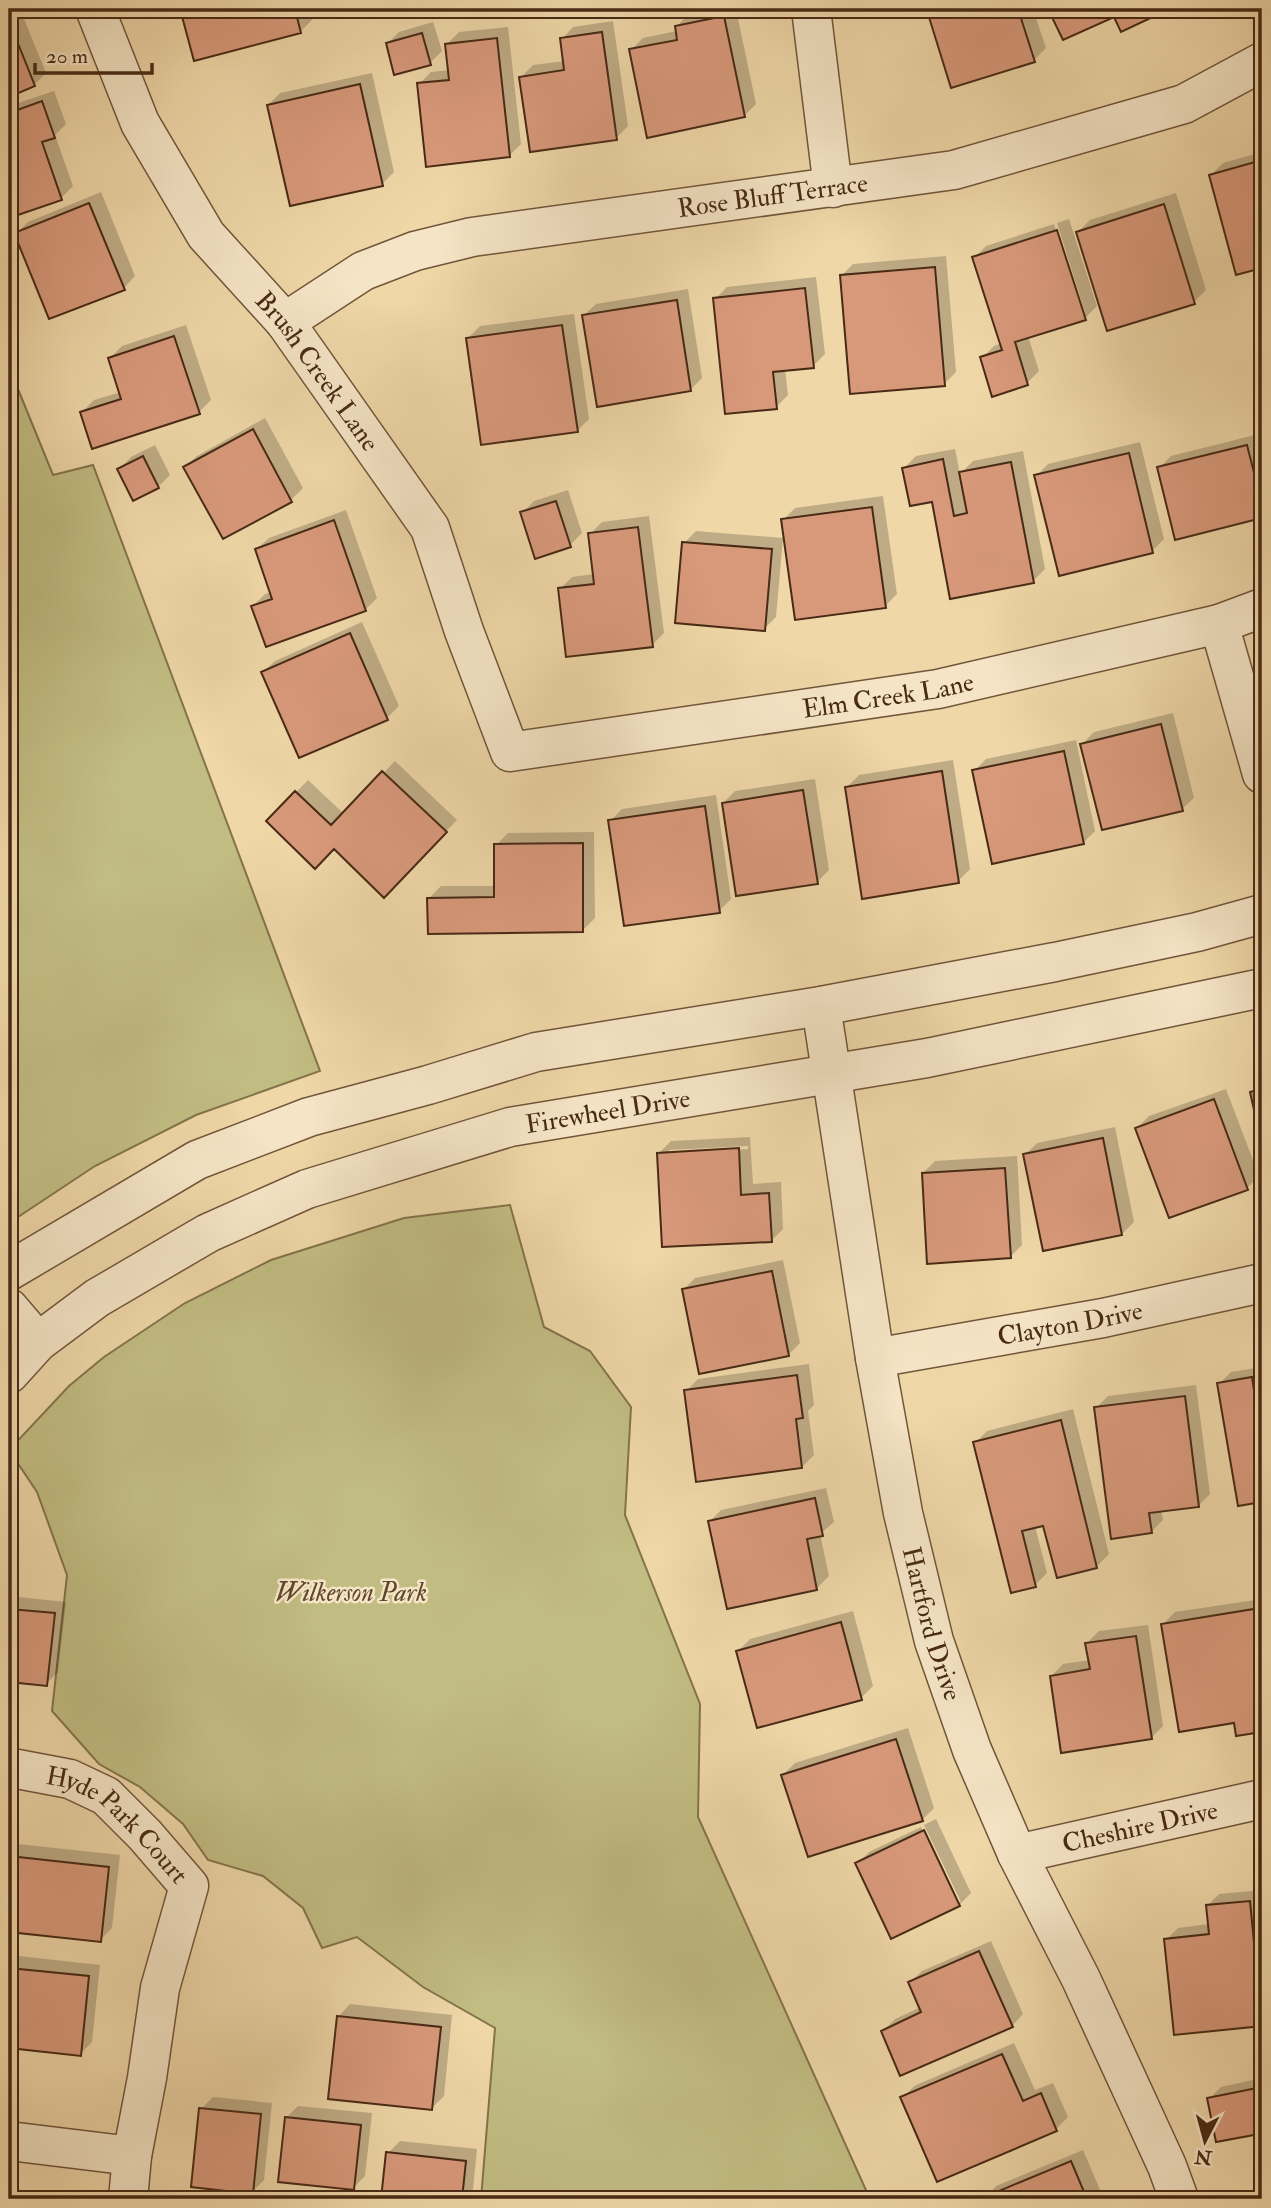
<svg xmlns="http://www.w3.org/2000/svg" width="1271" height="2208" font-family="'IM FELL Double Pica',serif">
	<rect width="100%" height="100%" fill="#efd7a8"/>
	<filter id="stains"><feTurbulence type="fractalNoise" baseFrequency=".00286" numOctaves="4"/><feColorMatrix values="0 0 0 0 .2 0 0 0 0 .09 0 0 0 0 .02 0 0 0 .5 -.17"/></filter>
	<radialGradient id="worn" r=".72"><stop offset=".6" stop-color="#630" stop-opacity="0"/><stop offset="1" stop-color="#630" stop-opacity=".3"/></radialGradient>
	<!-- green -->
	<path fill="#c1bc82" stroke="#84734c" stroke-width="2" d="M9 367 53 475 93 465 320 1071 196 1115 95 1166 9 1223Z
		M510 1205 544 1327 590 1351 631 1407 625 1515 700 1704 698 1817 870 2199H481L495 2028 423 1987 357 1937 322 1948 303 1908 263 1876 208 1860 183 1824 140 1787 99 1764 52 1711 67 1575 37 1492 9 1450 69 1386 104 1357 185 1303 271 1260 404 1218Z"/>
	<!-- shadow -->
	<path fill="#0003" fill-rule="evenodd" d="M9 9H20L46 73 34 85 9 95Z
		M182 9H309L312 20 300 32 195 59Z
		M719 9H736L756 104 744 116 631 50 643 38 677 31 676 27 688 15Z
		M935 9H1033L1046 48 1034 60 930 14Z
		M1050 9H1161L1156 14 1114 15 1064 38Z
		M613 21 628 126 616 138 521 77 533 65 565 61 562 39 573 27Z
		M433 22 442 51 430 63 387 44 399 32Z
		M508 27 521 144 509 156 419 84 431 72 450 70 447 44 459 32Z
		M372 73 394 172 382 184 268 105 280 93Z
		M54 91 66 124 55 135 73 186 61 198 9 216V106Z
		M1262 152V266L1237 273 1211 175 1223 163Z
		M101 192 135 276 124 288 16 234 28 222Z
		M1176 193 1206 290 1194 302 1078 232 1090 220Z
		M1069 219 1097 306 1085 318 1028 336 1039 371 1027 383 982 358 994 346 1002 343 974 258 986 246 1054 224 1082 313H1085L1057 223Z
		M946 256 956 372 944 384 841 276 853 264Z
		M816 277 825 354 813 366 785 369 788 395 776 407 715 299 727 287Z
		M688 289 702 378 690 390 584 315 596 304Z
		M574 314 589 419 577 431 468 338 480 326Z
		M186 325 211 400 199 412H82L94 400 121 392 110 358 122 346Z
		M265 418 303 488 291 500 223 537 185 467 197 456Z
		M1259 434 1262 447V516L1176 538 1159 468 1171 456Z
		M1140 442 1164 539 1152 551 1036 476 1048 464Z
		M155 445 170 475 158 487 120 469 131 457Z
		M955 449 960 474 973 461 1023 451 1045 569 1033 581 934 500 904 468 916 456Z
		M568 490 582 533 570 545 522 513 534 501Z
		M883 496 897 594 885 606 783 520 795 508Z
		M346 510 377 598 365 610 253 606 265 594 272 592 257 549 269 538Z
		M649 516 664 633 652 645 560 589 572 577 594 574 590 534 602 522Z
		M696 531 783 538 776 617 764 629 684 543Z
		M362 622 399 706 387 718 263 672 275 661Z
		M1173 713 1194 798 1182 809 1082 744 1094 732Z
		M1076 740 1095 831 1083 843 974 771 986 759Z
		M953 760 970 869 958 881 847 787 859 775Z
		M395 761 457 820 384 895 334 847 268 821 308 780 344 814Z
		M815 779 829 870 817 882 723 803 735 791Z
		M716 795 731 899 719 911 610 821 622 809Z
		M594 832 595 918 583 930 429 898 441 886H496V845L508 833Z
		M1262 1082V1138L1252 1093Z
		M1226 1089 1259 1176 1247 1188 1137 1128 1149 1116Z
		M1115 1127 1134 1222 1122 1234 1025 1155 1037 1143Z
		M750 1137 753 1184 781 1182 783 1229 771 1241 659 1153 671 1141ZM748 1146V1149L669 1154V1150Z
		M1017 1156 1022 1245 1010 1257 923 1173 935 1161Z
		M783 1260 800 1343 788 1355 683 1290 695 1278Z
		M809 1364 814 1405 808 1411 814 1455 802 1467 686 1391 698 1379Z
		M1262 1367V1500L1239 1504 1219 1384 1231 1372Z
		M1196 1385 1210 1494 1198 1506 1161 1510 1163 1520 1151 1532 1096 1408 1108 1396Z
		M1073 1409 1109 1554 1097 1566 1058 1576 1044 1524 1035 1526 1047 1573 1035 1585 975 1443 987 1431Z
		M826 1488 834 1522 820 1534 829 1576 817 1588 709 1522 721 1510Z
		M9 1596 66 1602 58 1672 46 1684 9 1681Z
		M1262 1599V1730L1237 1734 1235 1721 1163 1624 1175 1612Z
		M853 1611 873 1686 861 1698 759 1726 738 1651 750 1639Z
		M1148 1625 1163 1726 1151 1738 1051 1676 1063 1664 1090 1660 1087 1643 1099 1631Z
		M908 1728 934 1808 922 1820 783 1775 795 1763Z
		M936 1819 971 1893 959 1905 892 1937 857 1864 869 1852 921 1827 957 1902H961L924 1825Z
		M9 1843 120 1855 112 1928 100 1940 9 1931Z
		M1262 1890V2024L1176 2033 1166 1940 1178 1928 1209 1924 1207 1906 1219 1894Z
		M991 1941 1023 2014 1012 2026 883 2031 895 2019 921 2007 910 1982 922 1971Z
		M10 1955 100 1965 92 2042 80 2054 9 2046Z
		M350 2004 452 2015 444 2096 432 2108 339 2016Z
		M1014 2043 1035 2090 1053 2083 1068 2117 1056 2129 903 2098 914 2086Z
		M1262 2078V2168L1255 2133 1209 2099 1221 2087Z
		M213 2097 272 2103 264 2180 252 2192 201 2109Z
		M298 2106 372 2113 365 2176 353 2188 286 2118Z
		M400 2141 477 2149 472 2199H383L388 2153Z
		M1083 2150 1104 2199H985L996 2186Z"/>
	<!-- building -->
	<path fill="#d8997b" stroke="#482a15" stroke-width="2" d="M180 9H295L301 33 194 61Z
		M943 9H1018L1035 62 951 88 928 14Z
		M1048 9H1154L1157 15 1121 32 1114 17 1063 40Z
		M724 16 745 117 647 138 629 49 677 40 675 26Z
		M9 21 35 86 9 97Z
		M602 32 617 140 530 152 519 77 564 70 560 38Z
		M422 33 431 65 394 75 386 43Z
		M497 38 510 157 426 167 417 83 449 80 445 44Z
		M360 84 383 186 290 206 267 105Z
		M42 101 55 138 42 142 62 200 9 218V113Z
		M1262 160V268L1236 275 1209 175Z
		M89 203 125 290 49 319 14 233Z
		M1164 204 1195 304 1107 331 1076 232Z
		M1057 230 1086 320 1015 342 1028 385 992 397 980 357 1002 350 972 257Z
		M935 267 945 386 850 394 840 275Z
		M805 288 814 368 773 372 777 409 725 414 713 298Z
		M677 300 691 391 597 407 582 315Z
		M562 325 578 432 481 445 466 338Z
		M174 336 200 414 92 449 80 412 121 399 108 358Z
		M253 429 292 502 223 539 183 467Z
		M1247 445 1262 504V518L1175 540 1157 467Z
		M1129 453 1153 553 1059 576 1034 475Z
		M143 456 159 488 133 501 117 469Z
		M943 459 954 516 967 513 959 472 1011 462 1034 583 950 599 932 502 910 506 902 468Z
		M556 501 571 547 535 559 520 512Z
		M872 507 886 608 795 620 781 519Z
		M334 520 366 611 266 647 251 606 272 599 255 549Z
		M638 527 653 647 566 657 558 588 594 584 588 533Z
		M682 542 772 549 765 631 675 623Z
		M350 633 388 720 299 758 261 672Z
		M1161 724 1183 811 1102 830 1080 744Z
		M1064 751 1084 844 992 864 972 770Z
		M382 771 447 832 384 898 334 849 315 869 266 821 295 791 331 825Z
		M942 771 959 883 862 899 845 787Z
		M803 790 818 884 736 896 722 803Z
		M705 806 720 913 624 926 608 820Z
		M583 843V932L428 934 427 898 494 897V844Z
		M1262 1089V1146L1250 1092Z
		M1214 1099 1248 1190 1169 1218 1135 1128Z
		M1103 1138 1122 1235 1043 1251 1023 1154Z
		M739 1148 741 1195 769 1193 772 1242 662 1247 657 1153Z
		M1005 1168 1011 1258 927 1264 922 1173Z
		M772 1271 789 1356 699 1374 682 1289Z
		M797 1375 803 1418 796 1419 802 1468 696 1482 684 1390Z
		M1252 1377 1256 1403 1262 1402V1502L1238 1506 1217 1383Z
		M1185 1396 1199 1507 1149 1513 1152 1533 1111 1539 1094 1407Z
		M1061 1420 1097 1568 1057 1578 1043 1526 1022 1531 1036 1587 1011 1593 973 1442Z
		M815 1498 823 1536 807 1539 817 1590 727 1609 708 1521Z
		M9 1609 55 1613 47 1686 9 1682Z
		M1254 1609 1262 1660V1732L1236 1736 1234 1723 1179 1732 1161 1624Z
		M841 1622 862 1700 757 1728 736 1651Z
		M1136 1636 1152 1739 1061 1753 1050 1676 1090 1669 1085 1643Z
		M896 1739 923 1821 808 1857 781 1775Z
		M924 1830 960 1906 891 1939 855 1863Z
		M9 1856 109 1867 101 1942 9 1932Z
		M1250 1901 1262 2026 1174 2035 1164 1939 1209 1934 1206 1905Z
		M979 1951 1013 2027 900 2076 881 2031 921 2012 908 1982Z
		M9 1968 89 1976 81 2056 9 2048Z
		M337 2016 441 2027 432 2110 328 2099Z
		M1002 2054 1023 2101 1041 2093 1057 2131 937 2182 900 2097Z
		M1262 2087V2177L1254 2135 1216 2142 1207 2098Z
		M199 2108 261 2114 253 2194 191 2187Z
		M285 2117 361 2125 354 2190 278 2182Z
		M386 2152 466 2161 462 2199H381Z
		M1071 2161 1087 2199H983L982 2198Z"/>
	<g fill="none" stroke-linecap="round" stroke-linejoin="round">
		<!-- minor casing -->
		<g stroke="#72553a" stroke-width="41">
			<g id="minor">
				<path id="s1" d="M95 9 140 123 206 235 285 322 430 528 464 631 510 752 938 689 1219 624 1262 608"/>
				<path d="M811 9 833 188"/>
				<path id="s2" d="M285 322 363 271 415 251 472 237 954 170 1184 104 1262 62"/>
				<path d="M1219 624 1262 774"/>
				<path id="s3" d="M821 1006 875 1358 903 1513 934 1641 972 1750 1017 1854 1081 1979 1167 2166 1179 2199"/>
				<path d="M9 1271 197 1160 309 1117 428 1085 536 1052 821 1006 1055 962 1197 932 1262 914"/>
				<path d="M9 1308 38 1342"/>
				<path id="s4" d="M875 1358 1103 1318 1262 1283"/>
				<path id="s5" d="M9 1374 38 1342 97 1298 208 1233 307 1189 510 1127 927 1058 1262 988"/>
				<path id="s6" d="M12 1768 70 1779 106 1796 145 1835 189 1886 160 1988 147 2078 132 2156 128 2199"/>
				<path id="s7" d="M1017 1854 1262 1799"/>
				<path d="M9 2141 132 2156"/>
			</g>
		</g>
		<!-- minor -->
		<use href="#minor" stroke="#f5e5c6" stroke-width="38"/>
	</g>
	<g text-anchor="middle" stroke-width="5" stroke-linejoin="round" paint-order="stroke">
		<!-- street labels -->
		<g font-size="26" fill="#482a15" stroke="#f5e5c6">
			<text dy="9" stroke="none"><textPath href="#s2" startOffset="511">Rose Bluff Terrace</textPath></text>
			<text dy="9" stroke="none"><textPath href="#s1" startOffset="429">Brush Creek Lane</textPath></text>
			<text dy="9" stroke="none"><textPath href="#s1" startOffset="1242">Elm Creek Lane</textPath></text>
			<text dy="9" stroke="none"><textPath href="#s5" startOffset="665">Firewheel Drive</textPath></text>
			<text dy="9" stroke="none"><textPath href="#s4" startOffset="198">Clayton Drive</textPath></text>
			<text dy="9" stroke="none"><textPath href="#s3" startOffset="628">Hartford Drive</textPath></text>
			<text dy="9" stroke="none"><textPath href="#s7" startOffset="126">Cheshire Drive</textPath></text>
			<text dy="9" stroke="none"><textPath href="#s6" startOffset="124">Hyde Park Court</textPath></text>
		</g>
		<!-- park labels -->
		<g font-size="26" font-style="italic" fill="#60472b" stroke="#f5e5c6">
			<text x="351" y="1601">Wilkerson Park</text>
		</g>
	</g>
	<!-- margin -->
	<rect width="1271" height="2208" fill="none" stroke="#efd7a8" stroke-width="35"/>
	<rect x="10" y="10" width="1250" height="2187" fill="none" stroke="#482a15" stroke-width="3.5"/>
	<rect x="18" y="18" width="1236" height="2173" fill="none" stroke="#482a15" stroke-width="2"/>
	<!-- north arrow -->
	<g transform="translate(1205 2141) rotate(186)" stroke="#f5e5c6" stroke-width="5" paint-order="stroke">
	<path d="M0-5L12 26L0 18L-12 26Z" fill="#482a15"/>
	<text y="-10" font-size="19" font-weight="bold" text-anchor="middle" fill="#482a15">N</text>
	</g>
	<!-- scale -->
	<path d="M35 63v10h117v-10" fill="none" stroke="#482a15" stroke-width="3.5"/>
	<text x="46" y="63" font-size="21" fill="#482a15" stroke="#f5e5c6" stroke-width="5" paint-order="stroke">20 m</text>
	<rect width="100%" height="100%" filter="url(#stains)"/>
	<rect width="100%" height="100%" fill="url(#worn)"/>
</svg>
